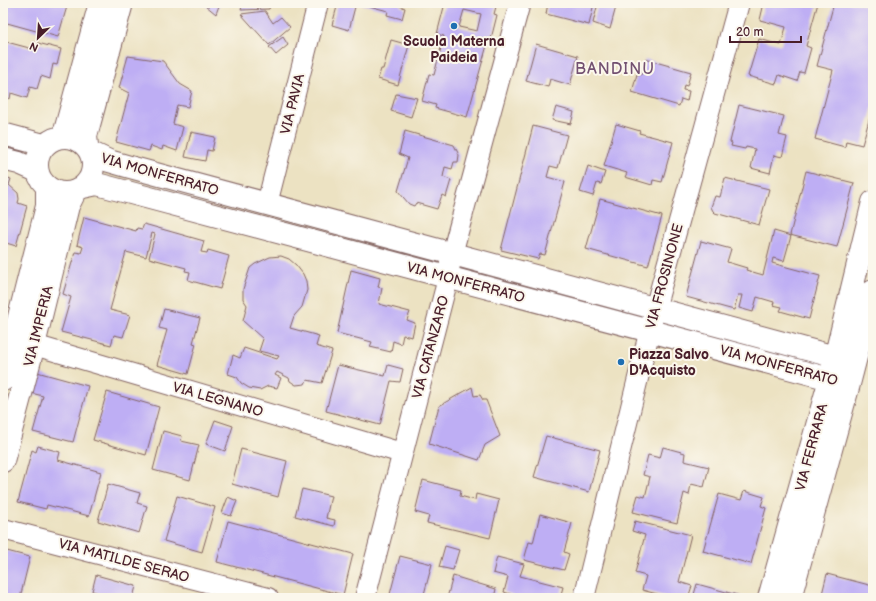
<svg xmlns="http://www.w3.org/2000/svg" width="876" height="601" font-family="'Balsamiq Sans',sans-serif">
	<rect width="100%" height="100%" fill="#fbf7ec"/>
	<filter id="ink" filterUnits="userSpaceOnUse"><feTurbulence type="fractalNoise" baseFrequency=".025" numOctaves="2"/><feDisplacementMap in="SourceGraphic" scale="8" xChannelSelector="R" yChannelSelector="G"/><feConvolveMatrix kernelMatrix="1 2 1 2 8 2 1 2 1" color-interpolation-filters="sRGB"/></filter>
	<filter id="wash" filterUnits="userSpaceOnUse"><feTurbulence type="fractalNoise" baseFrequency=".012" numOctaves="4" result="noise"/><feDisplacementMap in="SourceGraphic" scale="16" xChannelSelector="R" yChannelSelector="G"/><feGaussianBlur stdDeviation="0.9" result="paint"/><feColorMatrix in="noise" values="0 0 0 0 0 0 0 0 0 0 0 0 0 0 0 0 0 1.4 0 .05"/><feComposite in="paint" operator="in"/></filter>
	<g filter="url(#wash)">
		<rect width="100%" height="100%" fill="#ece2c2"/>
		<g id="blocks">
			<!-- building -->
			<path fill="#beaef4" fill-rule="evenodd" d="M3 3H68L58 37 7 23 3 37Z
				M205 3H220L216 14 205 5Z
				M243 3H271L269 9 241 10Z
				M338 3H356L349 30 332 25Z
				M358 3H401L400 6 405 8 402 19 387 15 388 11Z
				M445 3H497L494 14 497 15 491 39 489 38 467 117 435 108 436 105 422 101 429 74 434 75 444 36 437 34ZM464 10 481 14 477 31 459 27Z
				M548 3H594L589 25 546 14Z
				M598 3H617L610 29 593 23Z
				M764 3H818L806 46 811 48 804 73 800 72 797 81 779 75 776 84 748 76 759 39 781 45 786 27 760 20Z
				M834 3H856L873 8V106L862 145 846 141 845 147 815 139 833 70 817 66Z
				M265 11 273 23 281 17 290 27 269 45 241 14Z
				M283 37 288 45 276 55 269 47Z
				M391 40 409 45 398 85 378 79 381 69H383Z
				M3 41 33 49 34 42 61 49 57 65 53 64 50 79 41 76 37 89 30 87 27 98 11 93 10 99 3 97Z
				M536 44 578 56 570 85 550 79 548 87 526 81Z
				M128 56 163 61 180 84 192 91 188 107 177 105 173 124 183 127 177 151 163 146 162 150 151 146 149 151 116 142 129 93 119 88Z
				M645 59 691 72 687 86 684 85 683 90 689 91 687 101 681 99 679 106 632 92 637 74 641 75Z
				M396 94 417 98 411 117 391 111Z
				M739 105 784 116 779 135 787 137 782 157 774 155 770 173 751 168 755 149 746 147 745 149 731 146 732 143 730 142Z
				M556 107 574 112 571 124 552 120Z
				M616 124 640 131 639 133 673 142 662 182 653 180 652 185 625 177 627 173 604 166Z
				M533 126 567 135 558 168 550 166 547 177 565 182 545 255 540 254 538 259 501 250Z
				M405 131 454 145 459 155 458 162H454L452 169 445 167 443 177 451 180 446 197 442 195 437 209 416 203 414 206 409 204 398 191 408 158 399 154Z
				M191 132 215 137 212 151 207 150 205 161 185 157Z
				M588 166 605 172 601 184 597 183 593 196 580 192Z
				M806 171 854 183 837 247 790 235Z
				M3 176 11 179 9 185 18 193 19 199 18 203 27 206 16 246 3 242Z
				M725 178 769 189 759 225 715 213 713 211 711 207 715 196 720 197Z
				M600 199 662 216 648 266 586 249Z
				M84 217 136 231 137 228 142 229 144 224 204 241 201 252 207 253 208 250 229 256 220 289 188 280 190 272 185 271 186 268 149 258 155 234 152 233 146 257 126 252 110 310 130 315 123 337 114 335 111 345 61 332 71 297 63 294 75 252 81 253 83 247 77 245Z
				M774 231 791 236 784 261 773 258 772 263 820 276 809 319 780 311 782 307 773 305 774 302 757 297 753 312 739 308 742 295H738L734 310 686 297 701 241 731 249 727 262 747 268 746 270 763 275Z
				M281 256 289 259 296 265 303 274 306 281 307 290 302 307 294 316 290 328 319 336 316 346 332 351 322 383 307 380 305 384 296 385 290 381 289 378 277 372 275 375 281 378 277 388 268 386 260 390 249 388 241 383 237 377 228 374 233 355 240 358 244 348 277 359 279 356 259 351 263 339 243 321 247 305 243 299V289L250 268 255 264 270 257Z
				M351 270 380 278 378 287 382 288 379 304 410 312 407 320 415 323 412 337 403 335 401 344 393 341 391 352 370 347 372 342 337 333Z
				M164 309 200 318 193 343 196 344 188 374 157 365 167 330 159 328Z
				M338 365 385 376 388 365 403 369 400 382 391 381 380 425 326 411Z
				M37 372 88 386 73 442 33 432 43 396 31 393Z
				M472 387 474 396 480 395 483 400H486L500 436 485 445 479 460 429 444 439 406Z
				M107 392 159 407 146 455 93 440Z
				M215 420 233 426 225 451 206 444Z
				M163 431 182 436 181 441 199 445 190 480 153 470Z
				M546 436 600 450 589 492 534 477Z
				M38 446 60 452 58 460 101 472 89 516 47 505 46 509 18 502 32 450 36 452Z
				M663 447 685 453 684 461 709 467 704 487 691 484 689 495 684 493 677 523 633 512 638 495 645 497 650 477 643 475 648 455 660 458Z
				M241 449 287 461 278 497 232 484Z
				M423 480 461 490 460 496 475 500 476 494 499 500 490 538 427 523 429 516 415 512Z
				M108 484 140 493 137 503 147 506 139 533 98 521Z
				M302 489 331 496 326 518 335 520 334 526 295 516Z
				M744 491 764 497 761 506 766 508 751 564 703 551 719 494 741 500Z
				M177 496 215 507 202 552 164 541Z
				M228 497 237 501 231 516 222 513Z
				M540 514 572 523 564 552 569 554 564 570 524 560 529 542 533 543Z
				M228 521 353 554 343 595 217 562Z
				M635 521 691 535 679 582 692 586 688 598H672L642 590 646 576 635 573 645 535 632 531Z
				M445 546 459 550 453 570 439 567Z
				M3 550 30 557 20 598 3 597Z
				M400 556 432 564 423 598H389Z
				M497 557 524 564 520 576 563 587 560 598H512L513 595 504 592 508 577 493 573Z
				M827 574 873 586V598H821Z
				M96 575 136 586 133 598H97L99 593 92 591Z
				M453 576 496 589 494 598H447Z
				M697 584 748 598H693Z"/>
		</g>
	</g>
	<g filter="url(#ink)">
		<use href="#blocks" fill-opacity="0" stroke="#836360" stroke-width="1"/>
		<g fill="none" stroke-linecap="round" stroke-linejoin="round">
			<!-- minor casing -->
			<g stroke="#836360" stroke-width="22">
				<path id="minor" d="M267 204 318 3
					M34 345 402 453
					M3 529 268 598
					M365 598 446 286 452 254 520 3
					M584 598 655 309 739 3"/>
			</g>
			<!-- tertiary casing -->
			<g stroke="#836360" stroke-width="24">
				<path id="tertiary" d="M3 134 44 145
					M61 136 65 131 100 3
					M37 165a28 28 0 1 1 56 0a28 28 0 1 1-56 0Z
					M87 145 86 136 122 3
					M92 153 109 161 130 167 854 362
					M3 159 19 163 37 171
					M83 187 97 184 849 384
					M3 380 47 206V187
					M3 461 34 345 68 206 75 192
					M769 598 830 379 873 202
					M790 598 849 384 873 291"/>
			</g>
			<!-- minor -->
			<use href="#minor" stroke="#fff" stroke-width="20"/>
			<!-- tertiary -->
			<use href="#tertiary" stroke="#fff" stroke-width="22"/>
		</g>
	</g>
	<!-- markers -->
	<g fill="#1f6fb2" stroke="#fbf7ec" stroke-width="1.5">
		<circle cx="454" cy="26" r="4"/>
		<circle cx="621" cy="362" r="4"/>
	</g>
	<g text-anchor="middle" stroke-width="4" stroke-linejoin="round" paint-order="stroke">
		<!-- poi labels -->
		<g font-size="14" font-weight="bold" fill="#4a1f2b" stroke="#fbf7ec">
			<text x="454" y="46">Scuola Materna<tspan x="454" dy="16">Paideia</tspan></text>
			<text x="629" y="359" text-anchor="start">Piazza Salvo<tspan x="629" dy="16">D'Acquisto</tspan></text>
		</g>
		<!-- street labels -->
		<g font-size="14" fill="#4a1f2b" stroke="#fbf7ec">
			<text transform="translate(292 104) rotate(-76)" y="5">VIA PAVIA</text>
			<text transform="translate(160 174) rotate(16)" y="5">VIA MONFERRATO</text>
			<text transform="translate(664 276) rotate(-75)" y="5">VIA FROSINONE</text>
			<text transform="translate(466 282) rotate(15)" y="5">VIA MONFERRATO</text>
			<text transform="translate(38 326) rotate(-76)" y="5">VIA IMPERIA</text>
			<text transform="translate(430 347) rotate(-75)" y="5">VIA CATANZARO</text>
			<text transform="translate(779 365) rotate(15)" y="5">VIA MONFERRATO</text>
			<text transform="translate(218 399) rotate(16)" y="5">VIA LEGNANO</text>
			<text transform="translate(811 447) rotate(-75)" y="5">VIA FERRARA</text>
			<text transform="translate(124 560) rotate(15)" y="5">VIA MATILDE SERAO</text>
		</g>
		<!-- quarter labels -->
		<g font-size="16" letter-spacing="1" fill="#735171" stroke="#fbf7ec">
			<text x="615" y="74">BANDINU</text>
		</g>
	</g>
	<!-- margin -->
	<rect width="876" height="601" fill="none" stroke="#fbf7ec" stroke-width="16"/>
	<!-- north arrow -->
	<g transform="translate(38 38) rotate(205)" stroke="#fbf7ec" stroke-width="3" paint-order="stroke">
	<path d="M0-3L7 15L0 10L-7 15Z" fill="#4a1f2b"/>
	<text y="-6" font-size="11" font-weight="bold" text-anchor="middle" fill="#4a1f2b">N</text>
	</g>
	<!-- scale -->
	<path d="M730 36v6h71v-6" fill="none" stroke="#4a1f2b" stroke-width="2"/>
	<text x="736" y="36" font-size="12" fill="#4a1f2b" stroke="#fbf7ec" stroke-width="3" paint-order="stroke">20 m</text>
</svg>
